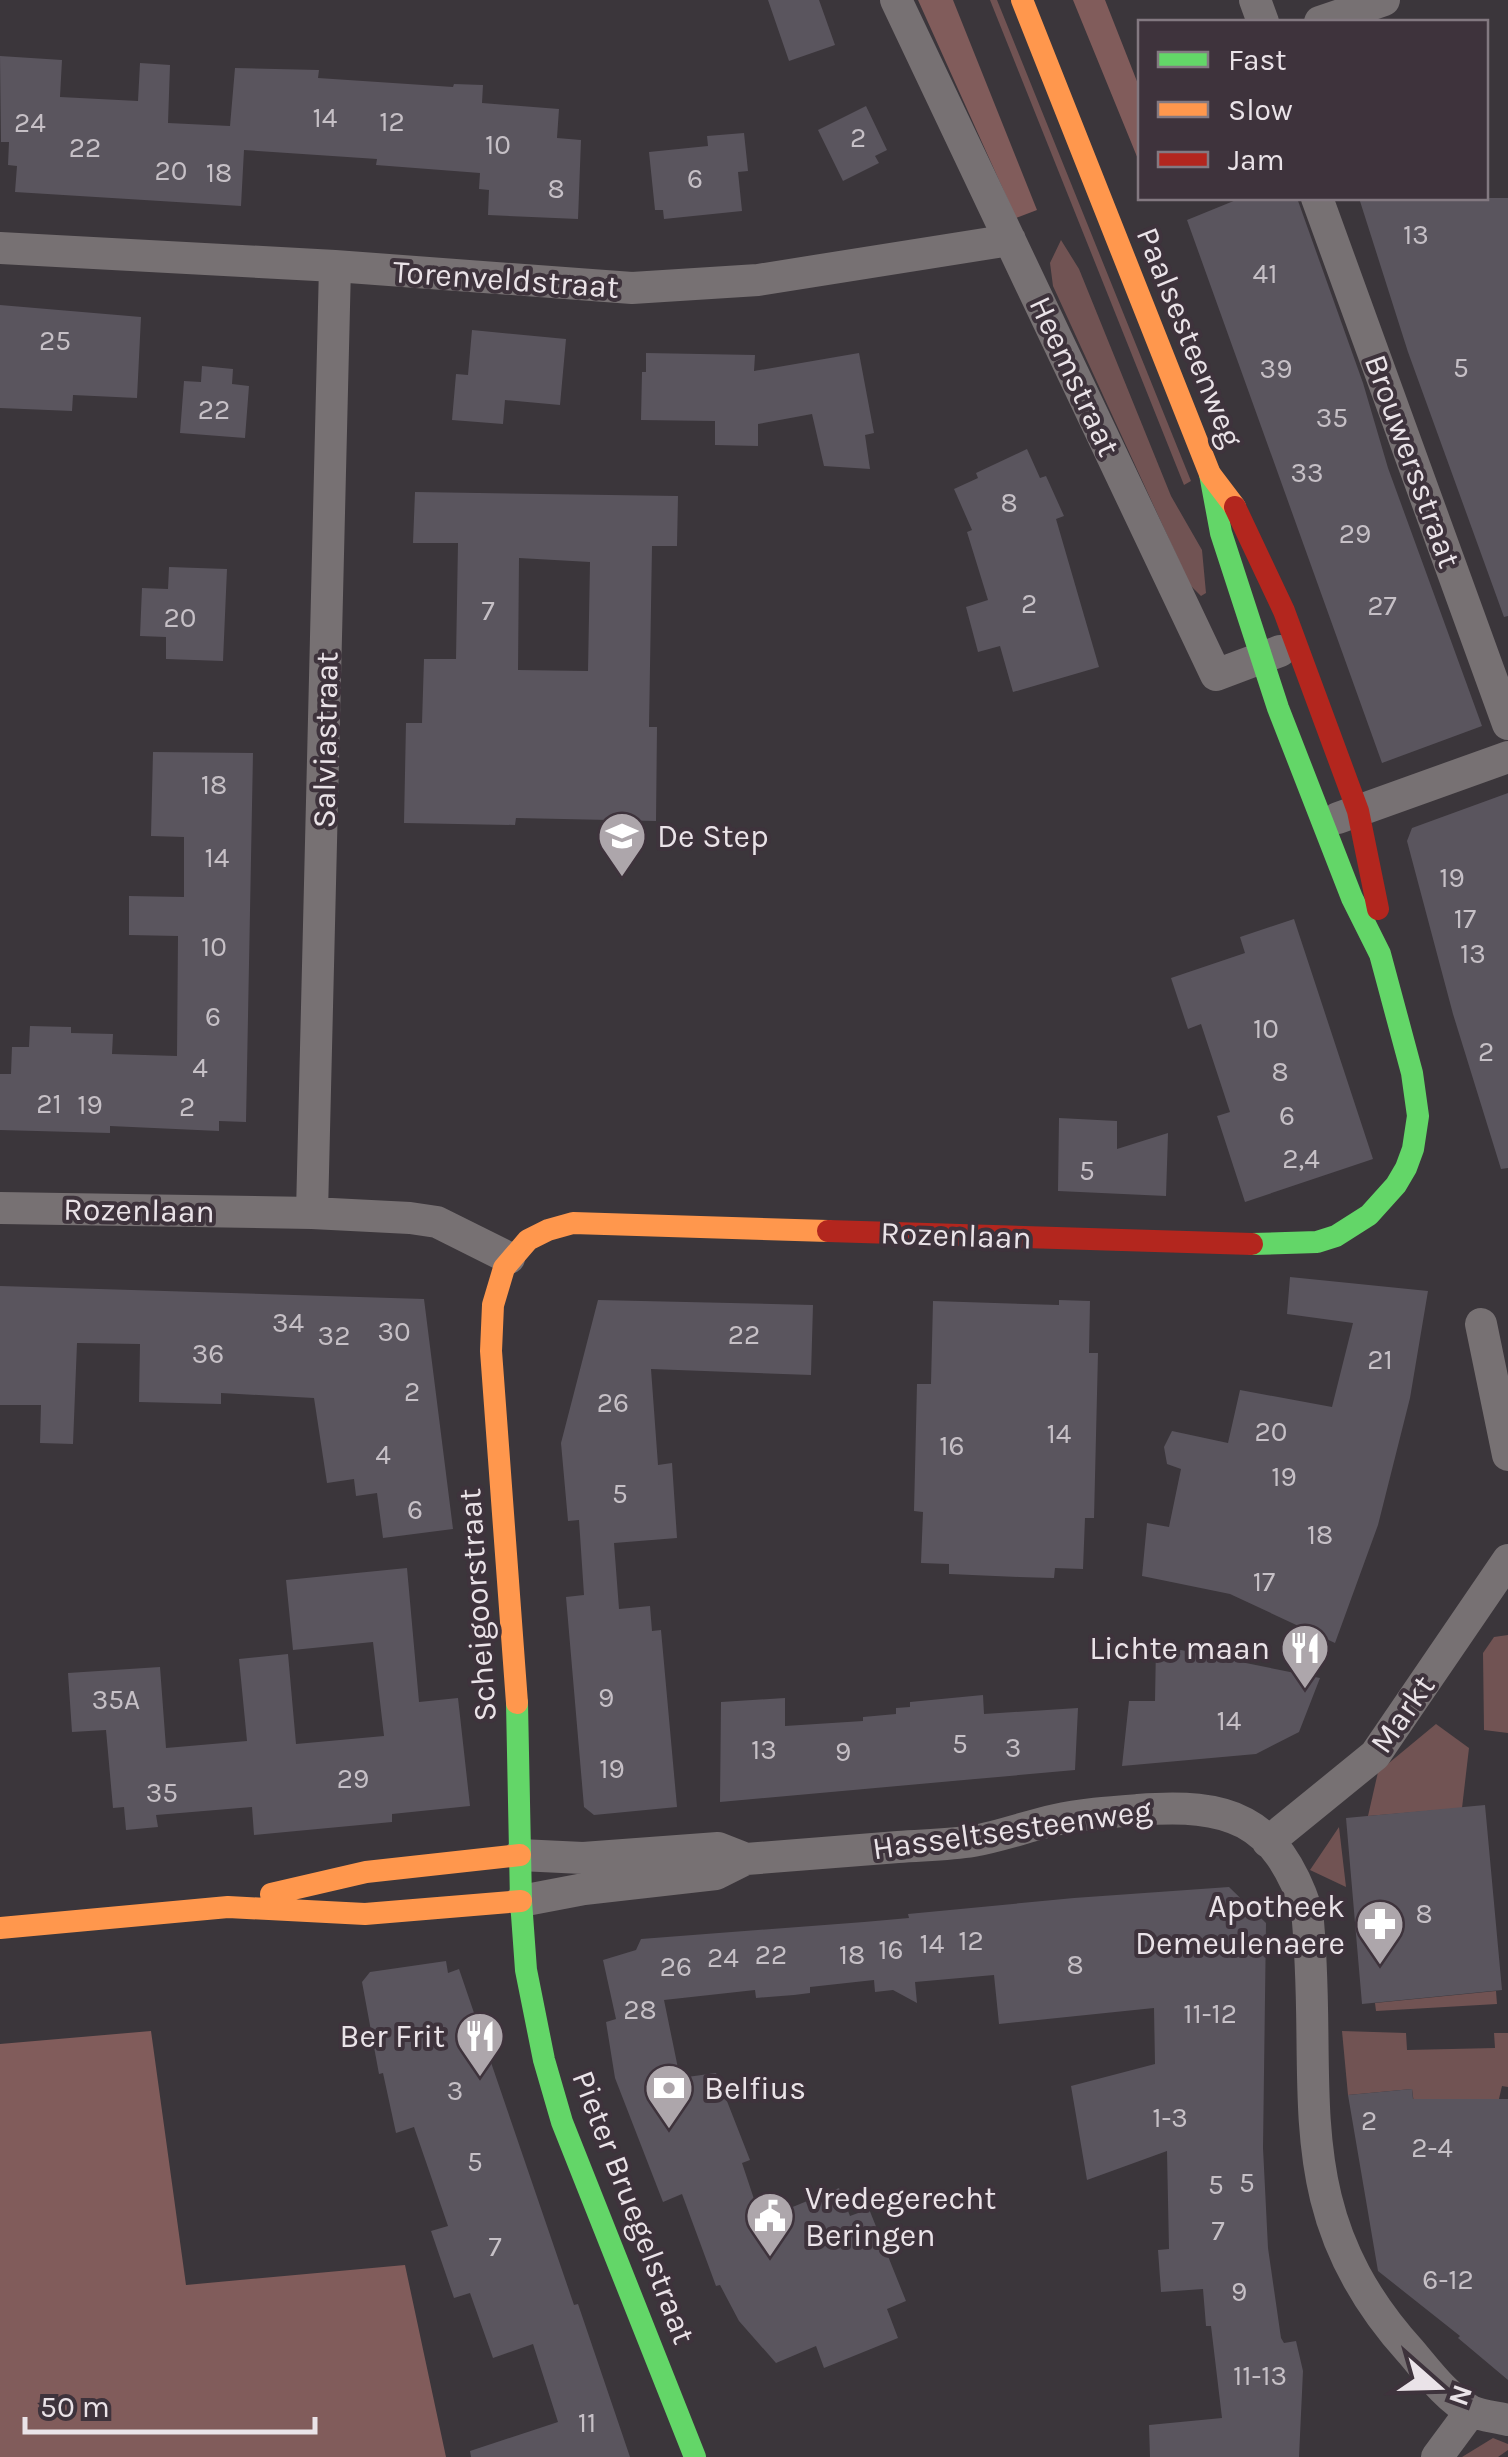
<svg xmlns="http://www.w3.org/2000/svg" width="1508" height="2457" font-family="Karla,sans-serif">
	<rect width="100%" height="100%" fill="#3b363b"/>
	<!-- green -->
	<path fill="#715353" d="M990 0H997L1191 481 1184 485Z
		M1061 240 1079 269 1171 496 1202 550 1206 593 1201 596 1190 585 1053 286 1050 263Z
		M1508 1635V1733L1484 1730 1483 1653 1494 1637Z
		M1436 1724 1469 1748 1462 1808 1368 1816 1378 1772Z
		M1339 1827 1346 1887 1310 1870Z
		M1496 1991 1497 2004 1376 2011 1375 2003Z
		M1342 2031 1406 2033 1407 2050 1495 2048 1494 2033H1508V2087L1502 2086 1498 2103 1487 2099H1424L1415 2111 1412 2089 1348 2095Z
		M1493 2438 1508 2444V2450L1498 2457H1462Z"/>
	<!-- forest -->
	<path fill="#815c5b" d="M918 0H953L1037 210 1016 218Z
		M1073 0H1105L1140 89V164Z
		M151 2031 186 2285 405 2265 446 2457H0V2044Z"/>
	<!-- building -->
	<path fill="#5a555e" fill-rule="evenodd" d="M768 0H819L835 45 789 61Z
		M0 56 62 60 60 97 138 101 140 63 170 65 168 123 230 126 235 68 319 70 318 78 453 87 454 84 483 85 482 103 559 109 557 138 581 140 578 219 488 215 489 190 479 189 480 173 376 165 377 159 244 150 241 206 15 192 17 166 8 165 9 142H1Z
		M866 106 887 150 875 156 879 163 843 181 818 130Z
		M744 133 748 171 738 172 742 211 664 219 663 210H655L649 152 708 146 707 136Z
		M1241 198H1297L1363 383 1388 468 1482 726 1382 763 1187 220Z
		M1359 198H1508V616L1504 617 1408 352Z
		M0 305 141 317 137 398 73 395 72 411 0 408Z
		M472 330 566 339 560 405 505 400 503 424 452 420 456 374 468 375Z
		M646 353 755 355 754 371 859 353 874 433 865 435 870 469 824 466 812 414 758 424V446L715 445V421L641 420 642 372H646Z
		M202 366 233 369 232 384 249 386 245 438 180 433 184 381 201 382Z
		M1027 449 1040 478 1046 476 1064 516 1056 519 1099 667 1013 692 1000 646 978 652 966 607 988 600 967 532 972 530 954 489 978 478 976 473Z
		M415 492 678 496 677 546H652L649 727H657L656 821 516 818 515 825 404 823 406 723H422L424 659H456L458 543H413ZM519 558 590 562 588 671 518 670Z
		M169 567 227 569 223 661 166 659V637L140 636 142 588 168 589Z
		M153 752 253 753 246 1122 219 1121V1131L110 1126V1133L0 1130V1074H11L12 1047H29L30 1026 71 1027V1033L113 1034 112 1054 177 1056 178 936 129 935V896L184 897V837L151 836Z
		M1508 793V1168L1501 1169 1453 1014 1407 841 1412 828Z
		M1294 919 1373 1159 1245 1202 1217 1116 1230 1112 1201 1024 1188 1029 1171 978 1245 953 1240 937Z
		M1059 1118 1117 1121V1149L1168 1133 1166 1196 1058 1191Z
		M1290 1277 1428 1291 1410 1398 1378 1525 1335 1643 1230 1594 1142 1576 1147 1523 1169 1527 1181 1469 1167 1464 1164 1447 1172 1431 1228 1443 1240 1390 1332 1407 1353 1323 1287 1314Z
		M0 1286 424 1299 453 1529 383 1538 377 1493 356 1496 354 1479 327 1483 314 1398 221 1393V1404L139 1402 140 1344 77 1343 73 1444 40 1443 41 1405H0Z
		M598 1300 813 1305 811 1375 651 1369 658 1465 672 1463 677 1538 614 1543 619 1609 650 1606 652 1631 661 1630 677 1807 594 1815 584 1807 566 1597 584 1595 579 1520 568 1521 561 1443Z
		M1059 1300 1090 1301 1089 1353H1098L1094 1518H1085L1083 1569 1055 1568 1054 1578 1019 1577 949 1574V1564L921 1563 923 1512 914 1511 917 1384H931L933 1301 1059 1305Z
		M407 1568 419 1702 458 1698 470 1806 392 1814V1822L254 1835 252 1807 156 1815 158 1827 126 1830 124 1807 113 1808 106 1730 72 1732 68 1673 160 1667 166 1748 247 1741 239 1659 288 1654 296 1744 384 1736 373 1642 293 1650 286 1580Z
		M1156 1645 1320 1678 1299 1732 1256 1754 1122 1766 1129 1701H1155Z
		M983 1695 984 1714 1078 1708 1075 1770 720 1802 721 1702 785 1698V1726L863 1721V1717L896 1714V1708L910 1707V1702Z
		M1485 1805 1502 1990 1362 2004 1346 1818Z
		M1229 1887 1266 1923 1263 2148 1268 2248 1281 2338 1284 2343 1296 2341 1303 2371 1299 2457H1150L1149 2425 1222 2418 1211 2326H1206L1203 2289 1161 2292 1158 2250 1169 2249 1167 2151 1087 2180 1071 2086 1155 2064 1154 2008 999 2024 994 1975 915 1982 917 2003 893 1990 875 1992 874 1980 810 1987V1993L794 1995 756 1998 755 1990 664 2000 680 2078 716 2073 750 2160 742 2163 761 2220 839 2188 850 2216 869 2209 906 2301 887 2309 898 2338 824 2368 816 2346 776 2363 739 2321 720 2285 716 2286 682 2194 663 2202 615 2078 606 2022 616 2019 603 1960 636 1950 641 1939 864 1922 909 1918 908 1914 1074 1898Z
		M446 1961 448 1973 459 1969 574 2305 578 2304 630 2457H471L470 2451 558 2422 533 2344 493 2358 470 2293 454 2298 431 2231 448 2226 414 2127 396 2133 383 2073 379 2074 362 1982 370 1972Z
		M1412 2089 1413 2099H1508V2380L1458 2338 1460 2336 1378 2271 1348 2095Z"/>
	<g fill="none" stroke-linecap="round" stroke-linejoin="round">
		<!-- street -->
		<path stroke="#777173" stroke-width="32" d="M896 0 1216 675 1280 651
			M1255 0 1263 22
			M1320 22 1384 0
			M1317 198 1508 724
			M0 248 335 266 632 288 758 280 1010 240
			M1338 818 1508 757
			M0 1208 312 1213 410 1218 437 1222 509 1258
			M312 1213 335 266
			M1481 1324 1508 1455
			M1268 1842 1375 1755 1508 1560
			M520 1855 583 1858 718 1848 746 1859
			M521 1901 584 1889 716 1874 746 1859C796 1855 847 1851 898 1847 923 1845 949 1845 973 1841 1001 1836 1028 1826 1055 1820 1081 1814 1110 1812 1138 1810 1228 1803 1276 1818 1307 1911 1325 2085 1280 2208 1411 2352 1428 2372 1447 2398 1471 2411 1481 2416 1497 2417 1508 2420
			M1437 2457 1471 2411"/>
		<!-- fast -->
		<path stroke="#63d668" stroke-width="22" d="M1210 474 1221 533 1278 708 1352 898 1380 954 1412 1073 1418 1116 1413 1149 1406 1168 1396 1185 1369 1215 1336 1236 1317 1242 1252 1244
			M517 1703 521 1901 526 1970 544 2060 562 2122 695 2457"/>
		<!-- slow -->
		<path stroke="#ff974d" stroke-width="22" d="M1022 0 1210 474 1235 507
			M517 1703 491 1351 493 1305 504 1268 528 1240 548 1230 573 1223 828 1231
			M271 1894 366 1872 520 1855
			M0 1928 228 1907 365 1914 521 1901"/>
		<!-- jam -->
		<path stroke="#b3261e" stroke-width="22" d="M1235 507 1284 611 1358 811 1378 909
			M828 1231 1252 1244"/>
	</g>
	<!-- icons -->
	<defs>
		<g id="school-pin" transform="scale(2.5)"><path d="M0 17L-7.5 6A9.5 9.5 0 1 1 7.5 6Z" fill="#ada6ab" stroke="#3e333c"/><path d="M0-5L7-2L0 1L-7-2ZM-4 1L0 2.5L4 1V4Q0 6-4 4Z" fill="#fff"/></g>
		<g id="restaurant-pin" transform="scale(2.5)"><path d="M0 17L-7.5 6A9.5 9.5 0 1 1 7.5 6Z" fill="#ada6ab" stroke="#3e333c"/><path d="M-5-6h1v4h1v-4h1v4h1v-4h1v5L-1.5 .5V6h-2V.5L-5-1ZM5-6V6H3V1.5H1.5Q1.5-4 5-6Z" fill="#fff"/></g>
		<g id="pharmacy-pin" transform="scale(2.5)"><path d="M0 17L-7.5 6A9.5 9.5 0 1 1 7.5 6Z" fill="#ada6ab" stroke="#3e333c"/><path d="M-2-6h4v4h4v4h-4v4h-4v-4h-4v-4h4Z" fill="#fff"/></g>
		<g id="bank-pin" transform="scale(2.5)"><path d="M0 17L-7.5 6A9.5 9.5 0 1 1 7.5 6Z" fill="#ada6ab" stroke="#3e333c"/><path d="M-6-4H6V4H-6ZM0-2.3a2.3 2.3 0 1 0 0 4.6a2.3 2.3 0 1 0 0-4.6Z" fill="#fff"/></g>
		<g id="civic-pin" transform="scale(2.5)"><path d="M0 17L-7.5 6A9.5 9.5 0 1 1 7.5 6Z" fill="#ada6ab" stroke="#3e333c"/><path d="M-.6-6.5H3V-4.5H.6V-3L4-1V1h2V6H-6V1h2V-1L-.6-3ZM-1.2 2.5V6h2.4V2.5Z" fill="#fff"/></g>
	</defs>
	<g fill-rule="evenodd">
		<use href="#school-pin" x="622" y="836"/>
		<use href="#restaurant-pin" x="1305" y="1648"/>
		<use href="#pharmacy-pin" x="1380" y="1924"/>
		<use href="#restaurant-pin" x="480" y="2036"/>
		<use href="#bank-pin" x="669" y="2088"/>
		<use href="#civic-pin" x="770" y="2216"/>
	</g>
	<g text-anchor="middle" stroke-width="8" stroke-linejoin="round" paint-order="stroke">
		<!-- number labels -->
		<g font-size="28" fill="#c6c0c6">
			<text x="325" y="127">14</text>
			<text x="392" y="131">12</text>
			<text x="30" y="132">24</text>
			<text x="858" y="147">2</text>
			<text x="498" y="154">10</text>
			<text x="85" y="157">22</text>
			<text x="171" y="180">20</text>
			<text x="219" y="182">18</text>
			<text x="695" y="188">6</text>
			<text x="556" y="198">8</text>
			<text x="1416" y="244">13</text>
			<text x="1265" y="283">41</text>
			<text x="55" y="350">25</text>
			<text x="1461" y="377">5</text>
			<text x="1276" y="378">39</text>
			<text x="214" y="419">22</text>
			<text x="1332" y="427">35</text>
			<text x="1307" y="482">33</text>
			<text x="1009" y="512">8</text>
			<text x="1355" y="543">29</text>
			<text x="1029" y="613">2</text>
			<text x="1382" y="615">27</text>
			<text x="488" y="620">7</text>
			<text x="180" y="627">20</text>
			<text x="214" y="794">18</text>
			<text x="217" y="867">14</text>
			<text x="1452" y="887">19</text>
			<text x="1465" y="928">17</text>
			<text x="214" y="956">10</text>
			<text x="1473" y="963">13</text>
			<text x="213" y="1026">6</text>
			<text x="1266" y="1038">10</text>
			<text x="1486" y="1061">2</text>
			<text x="200" y="1077">4</text>
			<text x="1280" y="1081">8</text>
			<text x="49" y="1113">21</text>
			<text x="90" y="1114">19</text>
			<text x="187" y="1116">2</text>
			<text x="1287" y="1125">6</text>
			<text x="1301" y="1168">2,4</text>
			<text x="1087" y="1180">5</text>
			<text x="288" y="1332">34</text>
			<text x="394" y="1341">30</text>
			<text x="744" y="1344">22</text>
			<text x="334" y="1345">32</text>
			<text x="208" y="1363">36</text>
			<text x="1380" y="1369">21</text>
			<text x="412" y="1401">2</text>
			<text x="613" y="1412">26</text>
			<text x="1271" y="1441">20</text>
			<text x="1059" y="1443">14</text>
			<text x="952" y="1455">16</text>
			<text x="383" y="1464">4</text>
			<text x="1284" y="1486">19</text>
			<text x="620" y="1503">5</text>
			<text x="415" y="1519">6</text>
			<text x="1320" y="1544">18</text>
			<text x="1264" y="1591">17</text>
			<text x="606" y="1707">9</text>
			<text x="116" y="1709">35A</text>
			<text x="1229" y="1730">14</text>
			<text x="960" y="1753">5</text>
			<text x="1013" y="1757">3</text>
			<text x="764" y="1759">13</text>
			<text x="843" y="1761">9</text>
			<text x="612" y="1778">19</text>
			<text x="353" y="1788">29</text>
			<text x="162" y="1802">35</text>
			<text x="1424" y="1923">8</text>
			<text x="971" y="1950">12</text>
			<text x="932" y="1953">14</text>
			<text x="891" y="1959">16</text>
			<text x="771" y="1964">22</text>
			<text x="852" y="1964">18</text>
			<text x="723" y="1967">24</text>
			<text x="1075" y="1974">8</text>
			<text x="676" y="1976">26</text>
			<text x="640" y="2019">28</text>
			<text x="1210" y="2023">11-12</text>
			<text x="455" y="2100">3</text>
			<text x="1170" y="2127">1-3</text>
			<text x="1369" y="2130">2</text>
			<text x="1432" y="2157">2-4</text>
			<text x="475" y="2171">5</text>
			<text x="1247" y="2192">5</text>
			<text x="1216" y="2194">5</text>
			<text x="1218" y="2240">7</text>
			<text x="495" y="2256">7</text>
			<text x="1448" y="2289">6-12</text>
			<text x="1239" y="2301">9</text>
			<text x="1260" y="2385">11-13</text>
			<text x="587" y="2432">11</text>
		</g>
		<!-- street labels -->
		<g font-size="32" fill="#eae3e8" stroke="#3e333c">
			<text transform="translate(506 279) rotate(4)" y="11">Torenveldstraat</text>
			<text transform="translate(1190 337) rotate(68)" y="11">Paalsesteenweg</text>
			<text transform="translate(1075 376) rotate(65)" y="11">Heemstraat</text>
			<text transform="translate(1413 461) rotate(70)" y="11">Brouwersstraat</text>
			<text transform="translate(325 740) rotate(-89)" y="11">Salviastraat</text>
			<text transform="translate(139 1210) rotate(1)" y="11">Rozenlaan</text>
			<text transform="translate(956 1235) rotate(2)" y="11">Rozenlaan</text>
			<text transform="translate(477 1605) rotate(-94)" y="11">Scheigoorstraat</text>
			<text transform="translate(1402 1714) rotate(-55)" y="11">Markt</text>
			<text transform="translate(1012 1829) rotate(-8)" y="11">Hasseltsesteenweg</text>
			<text transform="translate(634 2207) rotate(69)" y="11">Pieter Bruegelstraat</text>
		</g>
		<!-- poi labels -->
		<g font-size="32" fill="#eae3e8" stroke="#3e333c" text-anchor="start">
			<text x="657" y="847">De Step</text>
			<text x="1270" y="1659" text-anchor="end">Lichte maan</text>
			<text x="1345" y="1917" text-anchor="end">Apotheek<tspan x="1345" dy="37">Demeulenaere</tspan></text>
			<text x="445" y="2047" text-anchor="end">Ber Frit</text>
			<text x="704" y="2099">Belfius</text>
			<text x="805" y="2209">Vredegerecht<tspan x="805" dy="37">Beringen</tspan></text>
		</g>
	</g>
	<!-- legend -->
	<rect x="1138" y="20" width="350" height="180" fill="#3e333c" stroke="#837981" stroke-width="2.5"/>
	<rect x="1158" y="52" width="50" height="15" fill="#63d668" stroke="#837981" stroke-width="2.5"/>
	<text x="1228" y="70" font-size="30" fill="#eae3e8">Fast</text>
	<rect x="1158" y="102" width="50" height="15" fill="#ff974d" stroke="#837981" stroke-width="2.5"/>
	<text x="1228" y="120" font-size="30" fill="#eae3e8">Slow</text>
	<rect x="1158" y="152" width="50" height="15" fill="#b3261e" stroke="#837981" stroke-width="2.5"/>
	<text x="1228" y="170" font-size="30" fill="#eae3e8">Jam</text>
	<!-- north arrow -->
	<g transform="translate(1438 2387) rotate(110)" stroke="#3e333c" stroke-width="8" paint-order="stroke">
	<path d="M0-8L18 38L0 25L-18 38Z" fill="#eae3e8"/>
	<text y="-15" font-size="28" font-weight="bold" text-anchor="middle" fill="#eae3e8">N</text>
	</g>
	<!-- scale -->
	<path d="M25 2417v15h290v-15" fill="none" stroke="#eae3e8" stroke-width="5"/>
	<text x="40" y="2417" font-size="30" fill="#eae3e8" stroke="#3e333c" stroke-width="8" paint-order="stroke">50 m</text>
</svg>
